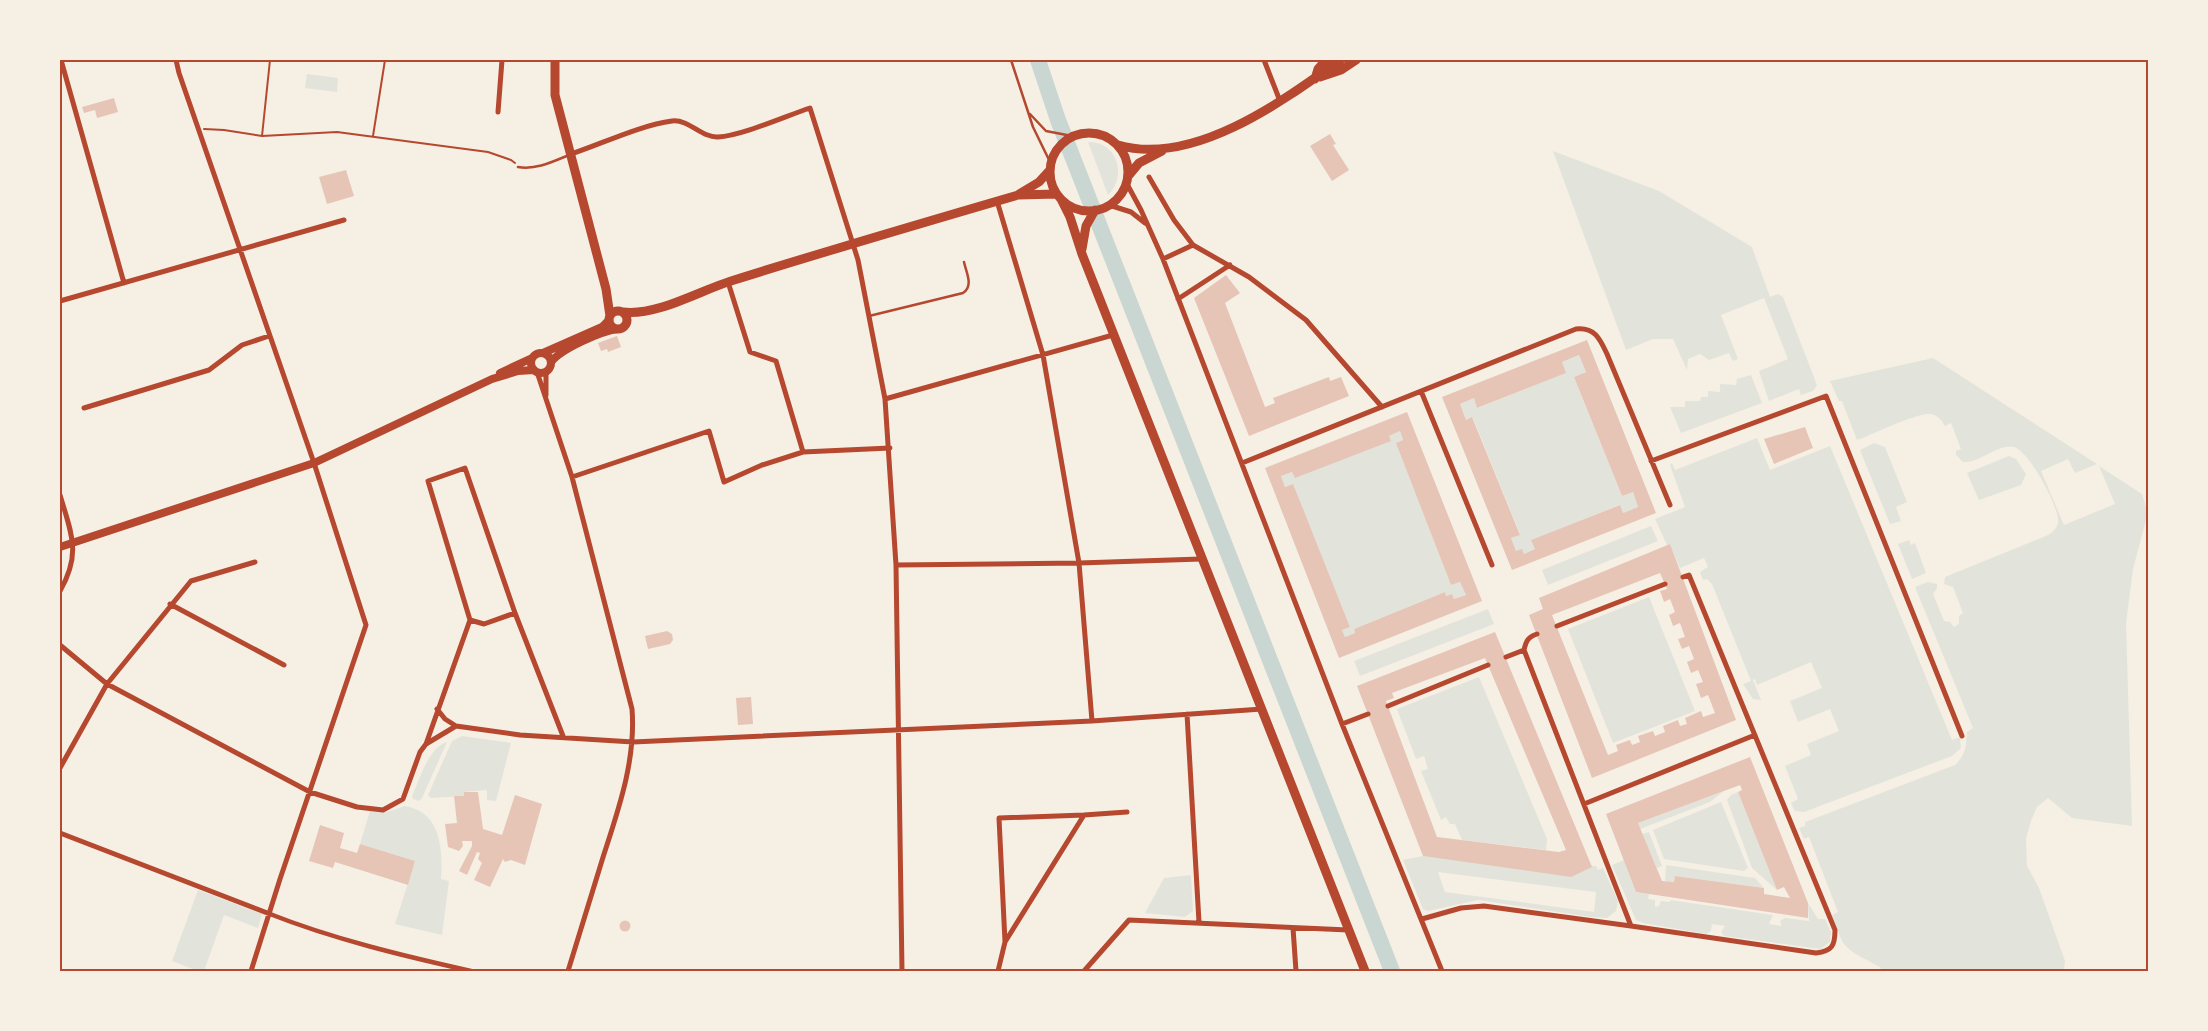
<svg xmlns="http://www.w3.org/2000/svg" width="2208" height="1031" font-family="'Asap Condensed',sans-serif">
	<rect width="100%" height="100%" fill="#f6efe4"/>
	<!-- green -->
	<path fill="#e2e4dc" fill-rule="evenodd" d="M307 74 338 78 337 92 305 88Z
		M1088 142C1117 141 1128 176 1108 195Z
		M1553 151 1659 191 1752 247 1770 297 1778 294 1783 297 1817 385 1813 391 1801 395 1799 389 1769 401 1759 371 1788 359 1764 298 1721 315 1738 359 1733 361 1729 353 1709 360 1700 354 1688 359 1687 370 1673 339H1653L1626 350Z
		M1579 355 1586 372 1574 377 1622 496 1633 492 1638 507 1623 513 1619 505 1532 540 1535 549 1524 554 1516 551 1511 538 1520 534 1473 418 1466 420 1460 404 1474 398 1478 408 1565 373 1562 362Z
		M1933 358 2097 464 2075 473 2068 459 2041 471 2064 525 2115 504 2099 466 2142 494 2148 513 2133 569 2126 623 2132 826 2072 818 2048 798 2037 807 2031 821 2026 838 2027 866 2039 888 2065 961 2064 971H1880L1881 968C1869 960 1850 954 1842 941 1838 933 1836 923 1832 915L1838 912 1809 837 1804 839 1799 828 1805 826V822L1955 765C1966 755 1966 745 1967 732L1973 728 1915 587 1928 582 1937 584V588L1933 594 1944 621 1950 622 1954 627 1959 624V616L1963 613 1953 587 1944 584 1945 577 2046 536C2052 533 2057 529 2058 522 2060 508 2029 451 2014 447 1999 443 1980 463 1963 462L1956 455V451L1961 449 1951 423 1945 426C1942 420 1936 414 1930 414 1918 412 1871 435 1857 440L1842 401H1839L1830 381Z
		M1751 375 1762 403 1681 433 1670 407H1685V401H1700L1701 397H1708V391L1720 392V384L1736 385 1737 379Z
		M1400 431 1403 440 1397 443 1451 585 1460 582 1466 595 1454 599 1452 594 1446 596 1445 592 1354 629 1355 633 1345 637 1342 630 1350 627 1298 496 1293 484 1285 487 1281 476 1292 472 1295 477Z
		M1757 438 1770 470 1830 446 1952 740 1960 737 1961 748 1952 756 1804 812 1795 811 1791 803 1798 799 1785 766 1811 755 1807 744 1839 731 1830 709 1798 722 1790 701 1822 688 1811 662 1757 685 1755 679 1753 680 1761 700 1753 699 1743 684 1751 681 1712 584 1707 579 1703 580 1700 572 1708 567 1704 558 1680 568 1670 545H1667L1655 519 1685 507 1670 465 1672 463 1675 470Z
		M1874 443 1885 447 1907 502 1896 507 1901 521 1890 524 1860 450Z
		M2009 456 2016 459 2026 474 2021 485 1979 500 1967 473Z
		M1651 526 1658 541 1548 585 1542 570Z
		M1909 540 1911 545 1915 543 1926 573 1912 579 1898 544Z
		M1649 597 1695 711 1613 743 1568 629Z
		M1488 609 1494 624 1360 676 1354 661Z
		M1479 677 1547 839 1546 850 1462 840 1455 824H1450L1446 817 1441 820 1421 771 1428 769 1424 756 1416 759 1397 709Z
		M462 736 511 743 496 801 487 800V790L464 792V796L431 798 428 795 452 741Z
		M447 742 422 798 419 801 413 799 412 796C420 779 428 748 447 742Z
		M1724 791 1710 802 1640 829 1638 823Z
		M1738 792 1777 890 1752 868 1727 800 1731 795Z
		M1721 802 1748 868 1744 871 1664 859 1653 830Z
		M405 806C441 812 443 849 441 879L449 881 442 935 395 924 415 861 360 844 370 811 387 812Z
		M1649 832 1662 866 1657 868 1642 834Z
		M1423 856 1596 866 1598 870 1603 868 1618 901 1616 911 1607 918 1591 917 1478 900 1428 911 1423 909 1403 860ZM1438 872 1596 892 1594 912 1445 892Z
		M1624 860 1636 892 1649 894 1648 899 1655 900V907L1659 906 1661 901 1670 902V900L1773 915 1769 924 1782 926 1780 921 1785 918 1809 921 1808 903 1818 919H1825L1831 932 1830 942 1820 949 1724 936 1721 932 1725 926 1712 924 1711 931 1706 934 1643 923 1636 920 1612 865Z
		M1666 865 1755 878 1764 888 1675 876 1674 882 1665 881Z
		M1191 875 1193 911 1185 917 1145 913 1164 878Z
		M198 890 262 914 258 928 224 915 204 971H198L172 961Z"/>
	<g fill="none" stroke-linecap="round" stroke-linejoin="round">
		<!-- river -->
		<path stroke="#c9d6d2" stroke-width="16" d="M1038 60 1058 120 1392 971"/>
	</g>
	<!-- building -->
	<path fill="#e6c5b7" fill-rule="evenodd" d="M114 98 118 112 97 118 95 110 84 113 82 107Z
		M1330 134 1336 144 1333 145 1349 170 1332 181 1310 146Z
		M346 170 354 196 327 204 319 177Z
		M1226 275 1240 293 1225 303 1265 407 1275 403 1273 398 1329 377 1330 381 1341 377 1349 396 1249 436 1194 298Z
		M617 336 621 347 608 352 607 349 601 351 598 343Z
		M1587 340 1656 513 1512 570 1442 397ZM1579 355 1586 372 1574 377 1622 496 1633 492 1638 507 1623 513 1620 505 1531 540 1535 549 1524 554 1522 549 1516 551 1511 538 1520 535 1472 417 1466 420 1460 404 1474 398 1477 408 1566 373 1562 362Z
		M1407 412 1482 601 1339 658 1265 468ZM1400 431 1403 440 1396 443 1451 585 1460 582 1466 595 1454 599 1452 594 1446 596 1445 592 1354 629 1355 633 1345 637 1342 630 1350 627 1298 496 1293 484 1285 487 1281 476 1292 472 1295 478 1391 441 1389 436Z
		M1805 427 1813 448 1774 464 1764 439Z
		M1670 544 1736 720 1592 778 1529 615 1543 609 1539 598ZM1660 573 1667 589 1660 591 1664 602 1670 599 1675 612 1669 615 1673 626 1680 623 1685 637 1678 639 1682 649 1689 646 1694 659 1687 662 1691 673 1698 670 1703 682 1696 684 1701 698 1708 695 1715 713 1703 717 1701 711 1685 718 1687 724 1680 726 1678 720 1663 726 1665 732 1655 736 1653 731 1638 736 1640 742 1632 745 1630 740 1616 745 1618 751 1608 755 1552 615Z
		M667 631 672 634 673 640 670 644 648 649 645 636Z
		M1495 632 1592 867 1571 877 1423 856 1357 686ZM1485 658 1566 850 1559 852 1437 837 1386 701 1394 698 1392 693Z
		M751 697 753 724 738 725 736 698Z
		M1750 757 1808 903V918L1636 892 1606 814ZM1740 785 1742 790 1738 792 1777 890 1784 887 1790 898 1764 894V888L1675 876 1674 882 1662 881 1638 823Z
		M464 792H478L483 829 502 835 515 795 542 804 525 865 511 860 505 862 503 859 490 887 474 880 482 863 478 859 480 853 477 852 467 875 459 871 472 846V841H462L463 846 459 851 448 847 445 824 457 823 454 796H464Z
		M320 825 344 833 340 848 357 853 360 844 415 861 408 885 335 862 333 868 309 861Z
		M619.5 926a5.5 5.5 0 1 1 11 0a5.5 5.5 0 1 1-11 0Z"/>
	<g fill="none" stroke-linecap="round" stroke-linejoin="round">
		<!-- path -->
		<path stroke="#b5482f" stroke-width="2" d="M204 129 224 130 262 136 337 132 488 152 511 160 515 163
			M262 136 270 60
			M373 136 385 60"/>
		<!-- service -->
		<path stroke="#b5482f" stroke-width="2.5" d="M1011 60 1033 127 1051 164
			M1030 114 1046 131 1072 136
			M518 167C536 170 552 162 569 155
			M869 316 963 293C974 286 966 272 964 262"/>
		<!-- pedestrian -->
		<path stroke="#b5482f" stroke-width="4.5" d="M270 914C333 939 404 956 471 971"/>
		<!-- minor -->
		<path stroke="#b5482f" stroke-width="5" d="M61 60 124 283
			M176 60 179 73 314 463 366 625 280 879 251 971
			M1264 60 1280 101
			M498 112 502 60
			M571 154C601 144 641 125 672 121 689 119 702 138 718 137 741 136 786 116 810 108L858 260 885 399 896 565 902 971
			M1149 177 1174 220 1193 245 1249 277 1306 320 1382 407
			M1127 184 1141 210 1163 259 1342 724 1442 971
			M997 201 1043 355 1079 563 1092 721
			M1109 205 1131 212 1145 223
			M1163 259 1193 245
			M1178 299 1230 265
			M60 301 344 220
			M537 372 572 477 632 709C636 759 619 808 604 854 592 893 580 932 568 971
			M1421 391 1492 565
			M546 395V375L548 370
			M885 399 1113 335
			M84 408 209 370 242 345 269 336
			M803 452 890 448
			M1651 461 1826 396 1962 736
			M1242 463 1576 329C1595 327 1600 339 1607 354L1670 505
			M572 477 709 431 724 482 762 465 803 452 776 361 750 352 728 282
			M60 495C71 533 82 553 60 591
			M896 565 1079 563 1201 559
			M170 604 284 665
			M470 620 484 624 515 613
			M1557 626 1665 584
			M60 645 107 684 310 792 357 807 383 810 403 799 420 752 426 744 456 726 520 735 633 742 1092 721 1262 709
			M1524 650C1526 641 1528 637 1537 634
			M1506 657 1524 650 1631 926
			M1388 706 1488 665
			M437 709 445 719 456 726
			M1187 714 1199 922
			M1342 724 1368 714
			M426 744 470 620 428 481 465 468 515 613 563 736
			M60 768 107 684 191 581 255 562
			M1584 804 1755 735
			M1084 815 1127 812
			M60 833 270 914
			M1422 919 1461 908 1484 906 1631 926 1816 953C1832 951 1835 946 1835 930L1689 575 1683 577
			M1293 928 1296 971
			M998 971 1005 942 999 818 1084 815 1005 942
			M1084 971 1129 920 1348 930"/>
		<!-- secondary -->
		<path stroke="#b5482f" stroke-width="8" d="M531 363a10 10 0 1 1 20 0a10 10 0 1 1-20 0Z
			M543 353 602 327 609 320
			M551 362C561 349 601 331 618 329
			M500 373 532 358
			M60 547 314 463 492 379 518 371 534 370"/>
		<!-- primary -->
		<path stroke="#b5482f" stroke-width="9" d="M555 60V95L606 289 610 316
			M1320 77 1341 70 1356 60
			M1315 79 1318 69 1326 60
			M1050 172a39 39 0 1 1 78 0a39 39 0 1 1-78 0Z
			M1118 145C1193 167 1283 101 1340 60
			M1129 175 1139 163 1162 151
			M1019 194 1039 182 1050 170
			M1061 199 1070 217 1082 254 1365 971
			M1082 249 1086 226 1095 210
			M609 320a9 9 0 1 1 18 0a9 9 0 1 1-18 0Z
			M623 312C657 316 699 291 731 281 826 251 922 223 1018 195L1057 194"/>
	</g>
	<!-- border -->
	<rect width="2208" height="1031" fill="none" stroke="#f6efe4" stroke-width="122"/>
	<rect x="61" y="61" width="2086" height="909" fill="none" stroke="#b5482f" stroke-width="2"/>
</svg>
